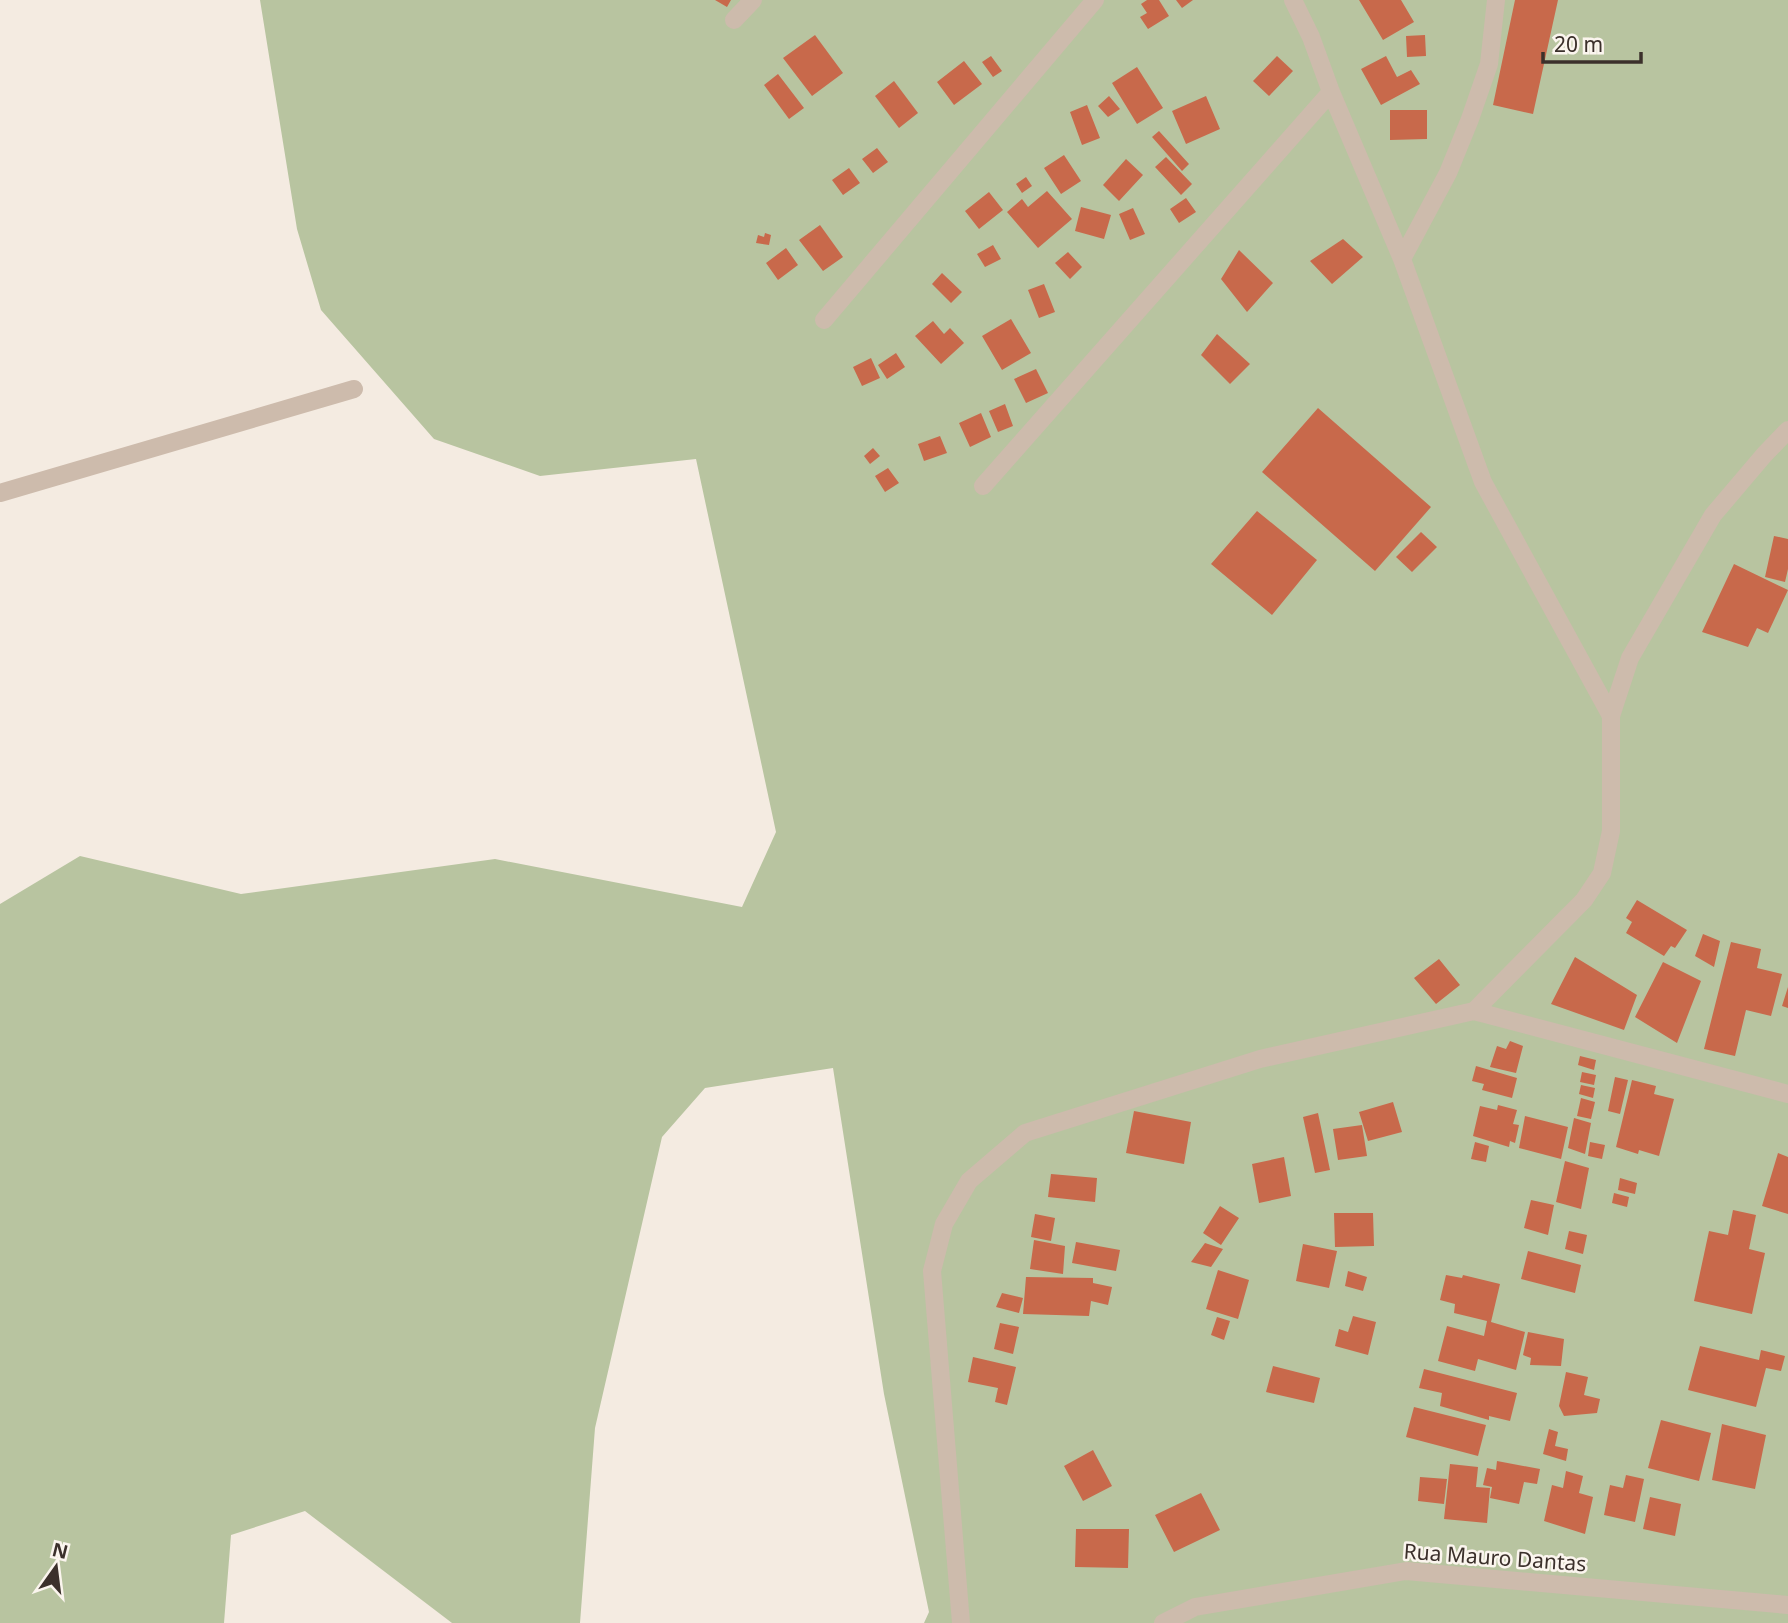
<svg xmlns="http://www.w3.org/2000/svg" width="1788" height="1623" font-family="'Noto Sans',sans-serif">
	<rect width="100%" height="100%" fill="#f4ebe1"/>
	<!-- green -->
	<path fill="#b8c4a0" d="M260 0H1788V1623H924L929 1612 884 1394 833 1068 705 1088 662 1137 595 1428 580 1623H452L305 1511 231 1535 224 1623H0V904L80 856 241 894 495 859 742 907 776 832 696 459 540 476 434 439 321 310 297 229Z"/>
	<!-- building -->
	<path fill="#c8694b" d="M715 0H731L727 7Z
		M1147 0H1159L1169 16 1148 29 1140 17 1147 13 1141 4Z
		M1176 0H1193L1182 8Z
		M1359 0H1401L1414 22 1383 40Z
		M1515 0H1558L1533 114 1493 105Z
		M815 35 843 73 812 96 783 58Z
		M1425 35 1426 56 1407 57 1406 36Z
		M991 56 1002 71 993 77 982 62Z
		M1277 56 1293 71 1269 96 1253 81Z
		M1386 56 1397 77 1411 70 1420 84 1381 105 1361 69Z
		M964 61 982 84 954 105 937 82Z
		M1137 67 1163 108 1137 124 1112 83Z
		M778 74 804 108 789 119 764 85Z
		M894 81 918 113 899 128 875 96Z
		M1109 96 1120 109 1108 117 1098 106Z
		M1206 96 1220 129 1186 144 1172 111Z
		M1087 105 1100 138 1082 145 1070 112Z
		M1390 110H1427V139L1390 140Z
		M1159 131 1189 164 1182 171 1152 137Z
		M877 148 888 162 873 173 862 159Z
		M1064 155 1081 181 1061 194 1044 168Z
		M1166 157 1192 184 1181 195 1155 167Z
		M1126 159 1143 175 1119 201 1103 185Z
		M849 168 860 183 843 195 832 180Z
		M1026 177 1032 186 1022 193 1016 184Z
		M1047 191 1072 219 1038 248 1007 212 1022 199 1028 207Z
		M989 192 1003 210 979 229 965 211Z
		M1186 198 1196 212 1179 223 1170 209Z
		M1081 207 1111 215 1104 239 1075 231Z
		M1133 208 1145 234 1130 240 1119 214Z
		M820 225 843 257 823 271 799 240Z
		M765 233 771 235 769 245 756 243 758 235 764 237Z
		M1343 239 1363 257 1332 284 1310 261Z
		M993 245 1001 259 985 267 977 254Z
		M786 248 798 265 778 280 766 263Z
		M1239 250 1273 283 1247 312 1221 279Z
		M1068 252 1082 267 1070 279 1055 263Z
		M942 273 962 292 951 303 932 284Z
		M1044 284 1055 312 1039 318 1028 290Z
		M1011 319 1031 353 1002 370 982 336Z
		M933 321 944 334 950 328 964 343 941 364 915 336Z
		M1217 334 1250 364 1230 384 1201 355Z
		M896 353 905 367 887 379 878 365Z
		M871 358 880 378 862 386 853 367Z
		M1036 369 1048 393 1026 403 1014 379Z
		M1005 404 1013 426 998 432 989 411Z
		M1318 408 1431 507 1375 571 1262 472Z
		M981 413 991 437 970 447 959 423Z
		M940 436 947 453 924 461 918 444Z
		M873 448 880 456 870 464 864 456Z
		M888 468 899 483 885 492 875 476Z
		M1257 511 1317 560 1272 615 1211 564Z
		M1421 532 1437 547 1412 572 1396 557Z
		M1774 536 1788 539V569L1785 582 1765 577Z
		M1734 564 1788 590 1768 633 1757 628 1748 647 1702 632Z
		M1637 900 1687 930 1675 948 1671 946 1664 956 1626 933 1632 922 1626 918Z
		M1703 934 1720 941 1714 967 1695 956Z
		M1731 942 1761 949 1757 968 1782 974 1771 1016 1746 1010 1735 1056 1704 1049Z
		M1575 957 1637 995 1624 1030 1551 1004Z
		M1439 959 1460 985 1436 1004 1414 978Z
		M1663 962 1701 981 1677 1043 1635 1017Z
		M1788 987V1008L1782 1006Z
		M1510 1041 1523 1046 1516 1073 1490 1067 1497 1046 1506 1049Z
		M1580 1056 1596 1060 1594 1070 1578 1065Z
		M1476 1066 1517 1078 1512 1098 1482 1090 1484 1084 1472 1081Z
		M1582 1072 1596 1075 1594 1085 1580 1082Z
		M1615 1077 1628 1080 1620 1114 1608 1111Z
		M1632 1080 1656 1086 1654 1094 1674 1099 1659 1156 1639 1150 1638 1154 1616 1147Z
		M1581 1085 1595 1088 1593 1098 1579 1094Z
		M1581 1098 1595 1102 1591 1119 1577 1116Z
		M1393 1102 1402 1132 1368 1141 1359 1112Z
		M1498 1105 1517 1110 1513 1124 1519 1125 1515 1143 1510 1141 1509 1147 1473 1136 1480 1106 1497 1110Z
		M1134 1111 1191 1122 1184 1164 1126 1153Z
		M1318 1113 1330 1170 1315 1173 1303 1117Z
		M1525 1116 1568 1127 1561 1159 1519 1148Z
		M1574 1118 1591 1123 1585 1154 1568 1148Z
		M1362 1125 1367 1156 1338 1160 1333 1129Z
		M1475 1142 1489 1146 1486 1162 1471 1159Z
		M1590 1142 1605 1145 1602 1159 1588 1156Z
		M1778 1153 1788 1157V1214L1762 1206Z
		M1284 1157 1291 1196 1259 1203 1252 1164Z
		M1565 1161 1589 1168 1581 1209 1556 1202Z
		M1051 1174 1097 1178 1095 1202 1048 1197Z
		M1620 1178 1637 1183 1635 1194 1618 1190Z
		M1614 1193 1629 1197 1627 1207 1612 1203Z
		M1531 1200 1554 1205 1548 1235 1524 1228Z
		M1220 1206 1239 1218 1221 1245 1203 1233Z
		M1733 1210 1756 1215 1749 1249 1765 1253 1752 1314 1694 1301 1709 1231 1728 1235Z
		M1334 1213H1373L1374 1246 1335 1247Z
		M1035 1214 1055 1218 1051 1241 1031 1237Z
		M1569 1231 1587 1235 1583 1254 1565 1249Z
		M1034 1240 1065 1246 1063 1274 1030 1269Z
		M1076 1242 1120 1250 1116 1271 1072 1263Z
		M1205 1243 1223 1249 1211 1267 1191 1262Z
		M1303 1244 1337 1251 1329 1288 1296 1281Z
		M1528 1251 1581 1265 1575 1293 1521 1279Z
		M1218 1270 1249 1280 1238 1319 1206 1309Z
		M1348 1271 1367 1277 1363 1291 1345 1286Z
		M1446 1275 1462 1278 1463 1275 1500 1284 1491 1322 1525 1332 1516 1370 1478 1359 1475 1371 1438 1361 1447 1326 1484 1336 1487 1321 1454 1313 1455 1304 1440 1300Z
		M1026 1277 1093 1278V1283L1112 1287 1108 1305 1091 1301 1089 1316 1023 1314Z
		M1002 1293 1023 1298 1019 1313 996 1307Z
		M1353 1316 1376 1322 1368 1355 1335 1346 1339 1329 1348 1332Z
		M1217 1317 1230 1321 1224 1340 1211 1335Z
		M1000 1323 1019 1327 1013 1354 994 1349Z
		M1528 1332 1564 1339 1561 1366 1530 1365 1531 1358 1523 1355Z
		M1700 1346 1759 1360 1761 1350 1785 1356 1781 1371 1766 1368 1756 1407 1688 1390Z
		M973 1357 1016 1367 1007 1405 995 1402 998 1388 968 1382Z
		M1273 1366 1320 1378 1314 1403 1266 1392Z
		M1424 1369 1517 1393 1510 1421 1489 1416V1420L1440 1406 1442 1393 1419 1388Z
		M1566 1372 1588 1377 1584 1395 1600 1399 1597 1413 1564 1416 1559 1406Z
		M1414 1407 1486 1425 1478 1456 1406 1437Z
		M1661 1420 1711 1433 1699 1481 1648 1468Z
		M1722 1424 1766 1435 1755 1489 1712 1480Z
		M1549 1429 1558 1432 1555 1446 1568 1449 1566 1461 1543 1454Z
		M1093 1450 1112 1486 1083 1501 1064 1466Z
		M1497 1461 1540 1469 1537 1484 1524 1482 1519 1504 1490 1498 1492 1487 1483 1485 1487 1468 1496 1470Z
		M1450 1464 1478 1467 1476 1487 1490 1488 1487 1523 1444 1519Z
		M1566 1471 1583 1476 1579 1493 1593 1497 1585 1534 1544 1521 1552 1485 1563 1488Z
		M1626 1475 1644 1479 1635 1522 1604 1515 1610 1485 1623 1488Z
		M1420 1477 1447 1479 1444 1504 1418 1501Z
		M1201 1493 1220 1530 1174 1552 1155 1515Z
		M1650 1497 1681 1504 1675 1536 1643 1529Z
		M1076 1529H1129L1128 1568 1075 1567Z"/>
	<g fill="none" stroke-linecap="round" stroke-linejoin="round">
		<!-- minor -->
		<path stroke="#cdbbac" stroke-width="18" d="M1293 0 1311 37 1331 92 1402 259 1483 482 1611 716
			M734 20 753 0
			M1402 259 1448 173 1470 119 1489 64 1496 0
			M824 320 1095 0
			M983 486 1331 92
			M0 493 354 389
			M1474 1011 1788 1094
			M961 1623 932 1271 944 1224 969 1181 1025 1133 1260 1059 1474 1011 1584 900 1602 873 1611 831V716L1630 658 1713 515 1764 455 1788 430
			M1163 1623 1195 1607 1406 1571 1788 1605"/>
	</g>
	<g text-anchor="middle" stroke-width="5" stroke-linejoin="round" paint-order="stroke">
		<!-- street labels -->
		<g font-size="21" fill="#3b302b" stroke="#fbf5ee">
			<text transform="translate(1495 1558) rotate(4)" y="7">Rua Mauro Dantas</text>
		</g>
	</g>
	<!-- north arrow -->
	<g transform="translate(56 1567) rotate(14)" stroke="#fbf5ee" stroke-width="5" paint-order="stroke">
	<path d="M0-5L12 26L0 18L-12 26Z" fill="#3b302b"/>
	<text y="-10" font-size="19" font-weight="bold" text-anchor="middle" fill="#3b302b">N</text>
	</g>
	<!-- scale -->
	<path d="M1543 52v10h98v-10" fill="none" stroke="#3b302b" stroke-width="3.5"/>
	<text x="1554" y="52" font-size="21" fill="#3b302b" stroke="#fbf5ee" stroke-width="5" paint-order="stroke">20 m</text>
</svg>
